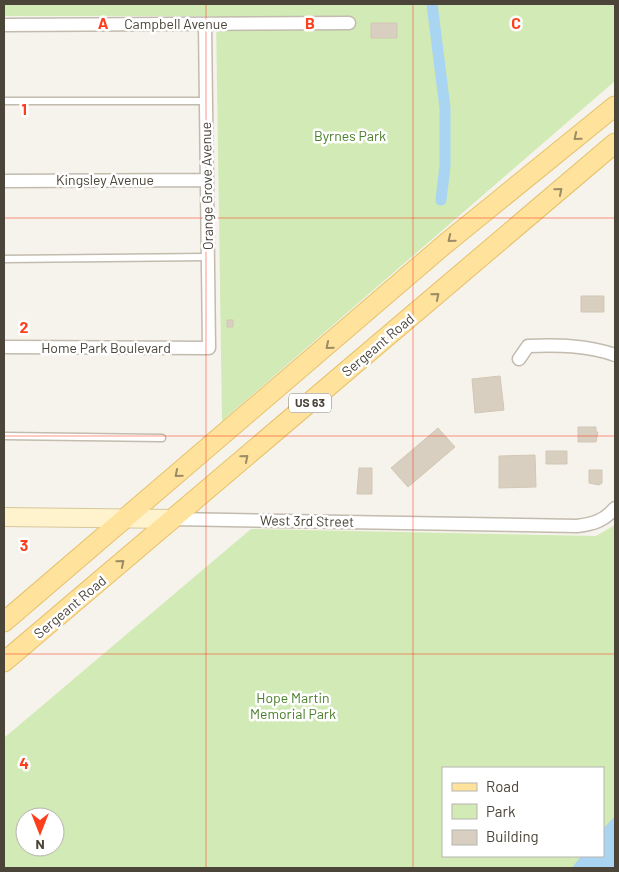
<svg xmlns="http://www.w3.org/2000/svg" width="619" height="872" font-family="Barlow,sans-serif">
	<rect width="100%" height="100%" fill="#f6f3ec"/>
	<!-- green -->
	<path fill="#d2eab5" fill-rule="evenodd" d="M4 4H615V81L222 421 216 16H4Z
		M615 525V868H4V738L251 529 596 536ZM443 768H603V856H443ZM25 817H55V847H25Z"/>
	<!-- water -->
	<path fill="#a9d4f2" d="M615 816V868H572L581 856H603V829Z"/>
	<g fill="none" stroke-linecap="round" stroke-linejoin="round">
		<!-- canal -->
		<path stroke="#a9d4f2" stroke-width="11" d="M432 4 445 108V166L441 200"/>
	</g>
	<!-- building -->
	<path fill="#d8cfc1" stroke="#d3c7b4" d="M371 23H397V38H371Z
		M581 296H604V312H581Z
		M227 320H233V327H227Z
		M500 376 504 410 475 413 472 379Z
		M578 427H596V432H598L596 442H578Z
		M438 428 455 447 408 487 391 468Z
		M546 451H567V464H546Z
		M535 455 536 487 499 488V456Z
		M359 468H372V494H357Z
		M589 470H602V483L599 485 589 483Z"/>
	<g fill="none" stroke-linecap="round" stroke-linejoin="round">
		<!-- lane casing -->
		<g stroke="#c2bbae" stroke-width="9">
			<path id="lane" d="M4 101H206
				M4 259 208 257
				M4 436 162 438"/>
		</g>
		<!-- street casing -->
		<g stroke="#c2bbae" stroke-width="15">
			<path id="street" d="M4 25 349 23
				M4 181 207 180
				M4 347 209 348 205 24
				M519 359 528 346C558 345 587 345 615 355
				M173 519 577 526C593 524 604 521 615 508"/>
		</g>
		<!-- secondary casing -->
		<g stroke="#d6c79b" stroke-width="20">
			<path id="secondary" d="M4 517 173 519"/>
		</g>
		<!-- primary casing -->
		<g stroke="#e6c16a" stroke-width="21">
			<path id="primary" d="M4 622 445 244 615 106
				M4 662 615 143"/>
		</g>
		<!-- lane -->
		<use href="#lane" stroke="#fff" stroke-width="6"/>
		<!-- street -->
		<use href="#street" stroke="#fff" stroke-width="12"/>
		<!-- secondary -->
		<use href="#secondary" stroke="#fff3cd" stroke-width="18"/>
		<!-- primary -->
		<use href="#primary" stroke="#ffe39c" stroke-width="19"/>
	</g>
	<!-- one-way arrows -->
	<defs><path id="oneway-chevron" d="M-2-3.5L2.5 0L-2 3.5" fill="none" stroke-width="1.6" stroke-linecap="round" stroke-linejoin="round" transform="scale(1.25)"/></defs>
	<g stroke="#9c8c66">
		<use href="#oneway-chevron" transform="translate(577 137) rotate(141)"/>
		<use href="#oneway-chevron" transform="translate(559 191) rotate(-40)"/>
		<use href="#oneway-chevron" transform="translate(451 239) rotate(141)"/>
		<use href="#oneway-chevron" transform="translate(436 296) rotate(-40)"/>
		<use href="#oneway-chevron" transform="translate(329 346) rotate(140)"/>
		<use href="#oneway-chevron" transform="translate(245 458) rotate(-40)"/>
		<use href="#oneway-chevron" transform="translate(178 474) rotate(140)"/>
		<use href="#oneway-chevron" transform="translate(121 563) rotate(-40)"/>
	</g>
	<!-- grid -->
	<path fill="none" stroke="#fc3f1d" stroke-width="1" stroke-opacity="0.55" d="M206 4V868M413 4V868M4 218H615M4 436H615M4 654H615"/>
	<g text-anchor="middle" stroke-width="5" stroke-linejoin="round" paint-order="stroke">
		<!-- shield labels -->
		<rect fill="#fff" stroke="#817c74" stroke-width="1" x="289" y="393.5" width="42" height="19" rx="4"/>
		<g font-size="12" font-weight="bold" fill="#4b4439">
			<text x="310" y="407">US 63</text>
		</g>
		<!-- street labels -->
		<g font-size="14" fill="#4b4439" stroke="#fff">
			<text x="176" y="29">Campbell Avenue</text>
			<text x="105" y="185">Kingsley Avenue</text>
			<text transform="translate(207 186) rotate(-91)" y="5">Orange Grove Avenue</text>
			<text transform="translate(378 345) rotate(-40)" y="5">Sergeant Road</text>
			<text x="106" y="353">Home Park Boulevard</text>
			<text transform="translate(307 521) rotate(1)" y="5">West 3rd Street</text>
			<text transform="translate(70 607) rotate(-40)" y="5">Sergeant Road</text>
		</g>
		<!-- park labels -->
		<g font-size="14" fill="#4a7f2a" stroke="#fff">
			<text x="350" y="141">Byrnes Park</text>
			<text x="293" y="703">Hope Martin<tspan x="293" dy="16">Memorial Park</tspan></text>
		</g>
	</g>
	<g font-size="16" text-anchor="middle" font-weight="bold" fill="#fc3f1d" stroke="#fff" stroke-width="5" stroke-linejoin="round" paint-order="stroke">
		<text x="103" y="29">A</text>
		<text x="310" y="29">B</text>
		<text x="516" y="29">C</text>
		<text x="24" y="115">1</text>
		<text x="24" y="333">2</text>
		<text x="24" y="551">3</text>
		<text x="24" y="769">4</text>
	</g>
	<!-- border -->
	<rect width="619" height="872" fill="none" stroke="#4b4439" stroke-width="10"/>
	<!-- legend -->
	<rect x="442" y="767" width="162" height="90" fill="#ffffff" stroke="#b7b4b0"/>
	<rect x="452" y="783" width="25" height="8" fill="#ffe39c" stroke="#b7b4b0"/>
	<text x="486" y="792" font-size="15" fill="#4b4439">Road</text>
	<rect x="452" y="804" width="25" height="15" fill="#d2eab5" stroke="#b7b4b0"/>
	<text x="486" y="817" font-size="15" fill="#4b4439">Park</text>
	<rect x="452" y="830" width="25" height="15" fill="#d8cfc1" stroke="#b7b4b0"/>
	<text x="486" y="842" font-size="15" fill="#4b4439">Building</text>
	<!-- north arrow -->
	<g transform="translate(40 832) rotate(180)"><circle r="24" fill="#ffffff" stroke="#b7b4b0"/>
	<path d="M0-4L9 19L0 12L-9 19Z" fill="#fc3f1d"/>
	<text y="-8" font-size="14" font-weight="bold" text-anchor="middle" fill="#4b4439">N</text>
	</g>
</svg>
